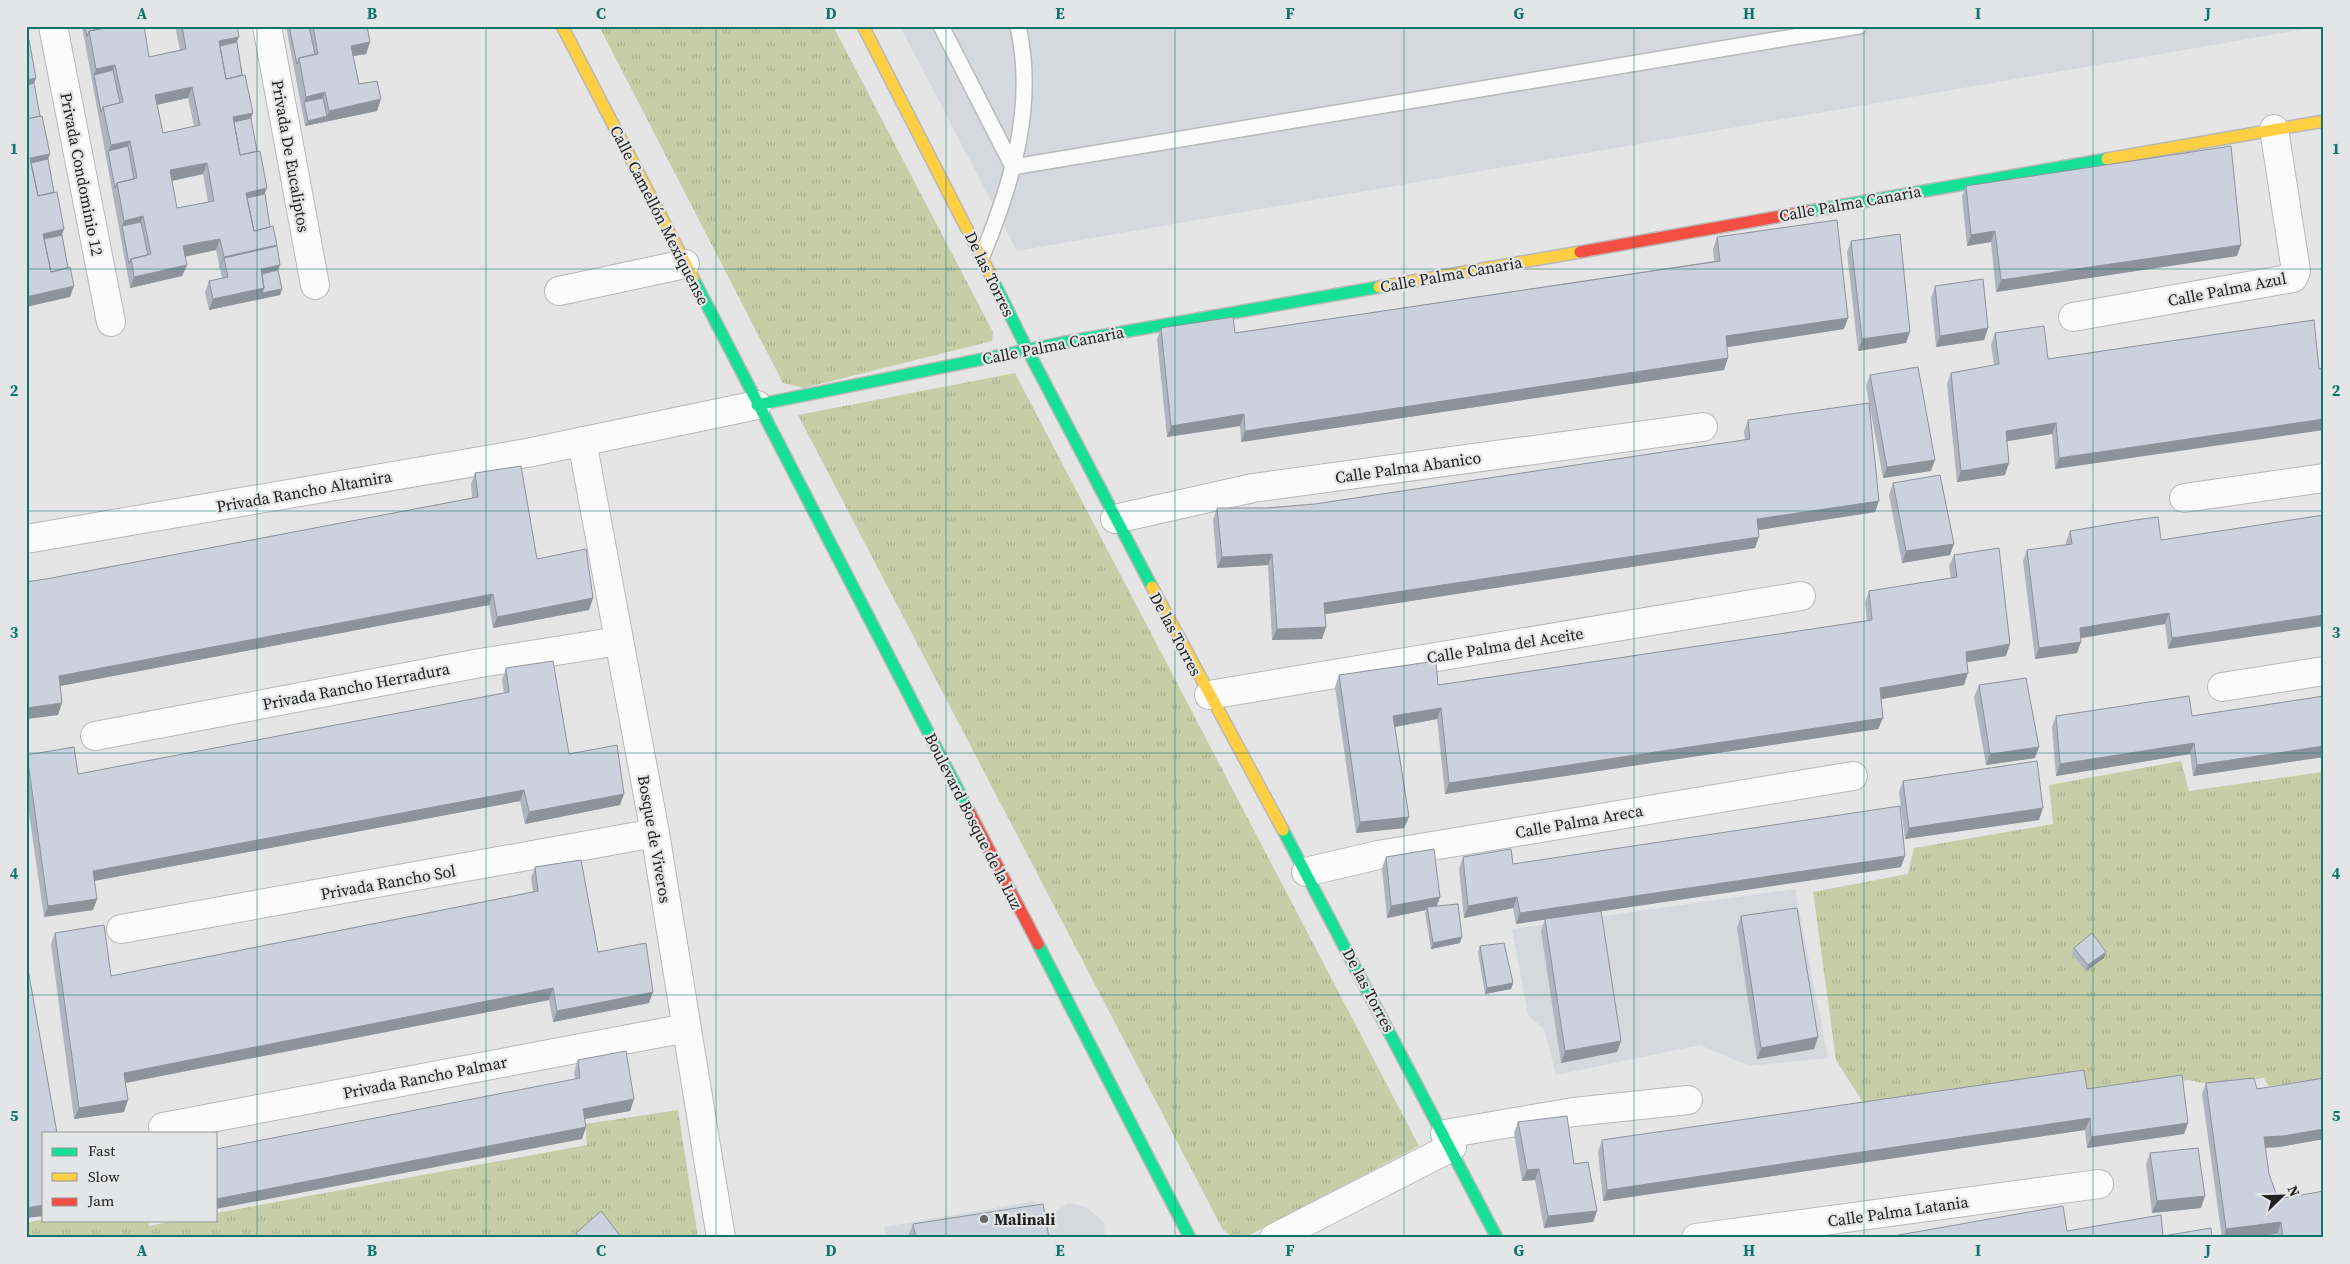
<svg xmlns="http://www.w3.org/2000/svg" width="2350" height="1264" font-family="'Source Serif 4',serif">
	<defs>
		<pattern id="park-tufts" width="24" height="20" patternUnits="userSpaceOnUse" patternTransform="scale(1.25)"><rect width="24" height="20" fill="#c7cea7"/><path d="M3 7l-1-3M5 7V3M7 7l1-3M15 17l-1-3M17 17v-4M19 17l1-3" fill="none" stroke="#abb18f"/></pattern>
	</defs>
	<rect width="100%" height="100%" fill="#e5e5e5"/>
	<!-- built -->
	<path fill="#d5d8dc" d="M900 26H2323L1017 251Z
		M1795 889 1828 1058 1749 1066 1700 1045 1556 1075 1544 1029 1528 1015 1512 929Z
		M1035 1201 1041 1225 1049 1224 1055 1212 1069 1203 1086 1207 1104 1223 1105 1238H886L884 1227Z"/>
	<!-- park -->
	<path fill="url(#park-tufts)" d="M599 26H833L993 332 992 341 804 388 783 383Z
		M1015 373 1419 1146 1244 1238H1234L1223 1230 798 415Z
		M2181 761 2189 791 2322 772 2324 785V1079L2268 1086 2264 1078 2211 1085 2189 1080 2088 1093 2082 1074 1864 1104 1836 1060 1813 892 1908 874 1914 848 2053 824 2049 785Z
		M678 1110 698 1238H26V1223L44 1219 148 1220 149 1226 179 1220H216V1213L587 1145 585 1124Z"/>
	<g fill="none" stroke-linecap="round" stroke-linejoin="round">
		<!-- lane casing -->
		<g stroke="#b8b8b9" stroke-width="18">
			<path id="lane" d="M941 26 1013 167
				M1013 167 1859 26
				M982 256C1012 184 1036 105 1018 26"/>
		</g>
		<!-- street casing -->
		<g stroke="#b8b8b9" stroke-width="30">
			<path id="street" d="M53 26 111 322
				M267 26 315 285
				M559 291 685 264
				M2073 317 2293 278 2296 271 2274 129
				M582 441 655 833 721 1238
				M2184 498 2324 478
				M1115 519 1253 488 1703 427
				M26 539 527 453 757 405
				M2222 687 2324 671
				M1209 695 1801 596
				M95 736 480 663 619 641
				M1306 872 1378 855 1853 776
				M121 929 655 833
				M163 1127 687 1028
				M1445 1134 1574 1112 1688 1100
				M1274 1238 1452 1147
				M1696 1238 2099 1184"/>
		</g>
		<!-- fast casing -->
		<g stroke="#b8b8b9" stroke-width="14">
			<path id="fast" d="M1810 211 2107 159
				M990 274 1027 349 1152 587
				M693 278 970 813
				M757 405 1066 342 1379 287
				M1283 830 1497 1238
				M1038 944 1190 1238"/>
		</g>
		<!-- slow casing -->
		<g stroke="#b8b8b9" stroke-width="14">
			<path id="slow" d="M562 26 693 278
				M863 26 990 274
				M2107 159 2324 121
				M1379 287 1580 252
				M1152 587 1283 830"/>
		</g>
		<!-- jam casing -->
		<g stroke="#b8b8b9" stroke-width="14">
			<path id="jam" d="M1580 252 1810 211
				M970 813 1038 944"/>
		</g>
		<!-- lane -->
		<use href="#lane" stroke="#fbfbfb" stroke-width="15"/>
		<!-- street -->
		<use href="#street" stroke="#fbfbfb" stroke-width="28"/>
		<!-- fast -->
		<use href="#fast" stroke="#16e098" stroke-width="11"/>
		<!-- slow -->
		<use href="#slow" stroke="#ffcf43" stroke-width="11"/>
		<!-- jam -->
		<use href="#jam" stroke="#f24e42" stroke-width="11"/>
	</g>
	<!-- wall -->
	<path fill="#afb4be" fill-rule="evenodd" d="M82 26H158L144 29 149 57 180 50 175 26H237V42L270 227 277 245 278 270 282 289 280 295 209 310 205 292 209 281 222 278 216 250 185 256 187 265 182 276 130 288ZM188 98 194 126 163 133 157 105ZM203 174 208 202 177 208 172 181Z
		M286 26H367L370 42 366 54 353 56 359 84 377 111 305 126Z
		M1966 186 2237 256 1996 292 1991 242 1967 246 1962 197Z
		M1717 237 1844 329 1727 347 1724 370 1241 442 1240 426 1167 437 1157 339 1161 328 1235 333 1714 261 1713 249Z
		M1851 241 1906 343 1858 351 1847 252Z
		M1935 286 1988 328 1984 340 1936 347 1931 298Z
		M2314 320 2055 469 2052 434 2007 441 2005 475 1957 482 1947 384 1951 373 1994 365 1991 345 1995 333 2048 359Z
		M1870 375 1931 471 1883 478 1866 386Z
		M1748 420 1875 512 1758 530 1755 548 1325 614 1326 627 1322 639 1272 640 1268 565 1217 568 1213 520 1217 508H1266L1315 504 1745 440 1744 431Z
		M475 473 537 559 593 598 589 610 493 628 489 605 60 686 58 715 26 719V582L46 579 472 498 471 484Z
		M1893 483 1950 555 1902 563 1889 495Z
		M2324 515 2168 649 2165 624 2081 638 2077 653 2035 659 2023 561 2027 550 2066 545V542L2070 531 2161 540Z
		M1954 555 2006 656 1967 662 1964 685 1881 699 1883 718 1878 729 1445 794 1437 719 1395 727 1409 817 1404 828 1356 833 1335 687 1339 675 1438 685 1867 621 1865 602 1869 591 1951 578 1949 566Z
		M506 668 569 754 620 805 525 824 520 801 94 881 97 899 93 910 44 917 26 792 27 755 78 774 504 693 502 680Z
		M1979 685 2035 758 1986 765 1974 697Z
		M2324 696V757L2193 776 2190 754 2056 776 2052 727 2056 716H2192Z
		M1903 781 2039 820 1905 839 1899 792Z
		M1386 857 1440 897 1437 906 1460 943 1431 949 1425 913 1426 910 1387 918 1382 868Z
		M1463 857 1513 864 1901 867 1574 915 1621 1041 1617 1052 1561 1063 1541 931 1545 919 1516 924 1513 908 1464 918 1459 869Z
		M535 867 598 952 649 1003 553 1022 549 1000 126 1083 124 1112 74 1119 51 944 55 933 111 976 533 892 531 878Z
		M1741 916 1818 1037 1814 1049 1757 1059 1737 928Z
		M1480 946 1513 983 1511 989 1485 994 1478 952Z
		M2074 948 2106 952 2104 958 2086 971 2072 954Z
		M578 1060 634 1099 630 1111 585 1119 586 1127 582 1139 574 1072Z
		M2324 1078V1139L2279 1147 2265 1148 2269 1174 2278 1199 2324 1238H2278L2277 1234 2242 1238H2222L2202 1094 2206 1083 2257 1089Z
		M2087 1089 2188 1123 2184 1134 2087 1148 2085 1130 1603 1201 1598 1152 1602 1140Z
		M1518 1122 1574 1164 1597 1211 1593 1222 1544 1228 1535 1180 1522 1181 1514 1133Z
		M2150 1153 2201 1208 2152 1213 2146 1164Z
		M913 1224 1049 1238H909L908 1236Z
		M576 1233 622 1238H574Z"/>
	<!-- shaded-wall -->
	<path fill="#8e929b" d="M140 26H158L138 30Z
		M239 37 234 48 217 47 219 41Z
		M370 42 366 54 347 57 351 46Z
		M115 65 111 76 94 75 96 69Z
		M36 78 32 89 26 90V80Z
		M192 87 188 98 151 106 155 95Z
		M325 92 321 104 304 102 306 97Z
		M381 99 377 111 305 126 308 121 327 116 329 111Z
		M253 113 249 124 232 128 233 117Z
		M130 141 126 152 108 151 111 145Z
		M50 154 46 165 29 169 30 158Z
		M207 163 203 174 166 182 170 170Z
		M267 188 262 200 244 199 246 193Z
		M143 216 139 228 122 226 124 221Z
		M64 229 60 241 41 240 43 234Z
		M1995 231 1991 242 1967 246 1971 235Z
		M220 239 216 250 179 258 183 246Z
		M277 245 273 256 224 258 220 268H219L224 257Z
		M2241 245 2237 256 1996 292 2001 280Z
		M187 265 182 276 130 288 134 277Z
		M280 265 276 276 260 280 261 269Z
		M74 286 70 297 26 307V297Z
		M264 288 282 289 280 295 209 310 213 299Z
		M1848 318 1844 329 1722 348 1726 336Z
		M1988 328 1984 340 1936 347 1940 336Z
		M1910 332 1906 343 1858 351 1862 339Z
		M1728 358 1724 370 1241 442 1245 431Z
		M1244 414 1240 426 1167 437 1171 426Z
		M2324 419V430L2055 469 2059 458Z
		M2056 423 2052 434 2002 442 2006 431Z
		M1935 460 1931 471 1883 478 1887 467Z
		M2009 463 2005 475 1957 482 1961 471Z
		M1879 501 1875 512 1752 531 1757 519Z
		M1759 537 1755 548 1320 615 1324 603Z
		M1954 544 1950 555 1902 563 1906 551Z
		M1272 554 1268 565 1217 568 1222 557Z
		M493 594 489 605 55 687 59 676Z
		M593 598 589 610 493 628 497 617Z
		M2169 613 2165 624 2076 639 2080 628Z
		M2324 615V626L2168 649 2172 638Z
		M1326 627 1322 639 1272 640 1277 629Z
		M2081 642 2077 653 2035 659 2039 648Z
		M2010 644 2006 656 1962 663 1966 652Z
		M1968 673 1964 685 1876 700 1880 688Z
		M62 703 58 715 26 719V708Z
		M1441 708 1437 719 1389 728 1393 716Z
		M1883 718 1878 729 1445 794 1449 783Z
		M2194 743 2190 754 2056 776 2060 764Z
		M2324 746V757L2193 776 2197 765Z
		M2039 747 2035 758 1986 765 1990 754Z
		M524 790 520 801 88 882 93 871Z
		M624 794 620 805 525 824 529 812Z
		M2043 808 2039 820 1905 839 1909 828Z
		M1409 817 1404 828 1356 833 1360 822Z
		M1905 856 1901 867 1516 924 1520 913Z
		M1440 897 1436 908 1427 907 1426 910 1387 918 1391 906Z
		M1517 897 1513 908 1464 918 1468 906Z
		M97 899 93 910 44 917 48 906Z
		M1462 937 1460 943 1431 949 1433 943Z
		M2106 952 2104 958 2086 971 2088 965Z
		M1513 983 1511 989 1485 994 1487 988Z
		M553 988 549 1000 120 1084 124 1073Z
		M653 992 649 1003 553 1022 557 1011Z
		M1818 1037 1814 1049 1757 1059 1761 1048Z
		M1621 1041 1617 1052 1561 1063 1565 1051Z
		M634 1099 630 1111 579 1120 583 1109Z
		M128 1100 124 1112 74 1119 79 1108Z
		M2090 1118 2085 1130 1603 1201 1607 1190Z
		M2188 1123 2184 1134 2087 1148 2091 1137Z
		M586 1127 582 1139 216 1209V1199Z
		M2324 1129V1139L2279 1147 2259 1148 2264 1137Z
		M1539 1169 1535 1180 1522 1181 1527 1170Z
		M2205 1196 2201 1208 2152 1213 2157 1201Z
		M44 1205V1216L26 1218V1208Z
		M1597 1211 1593 1222 1544 1228 1548 1216Z
		M2281 1222 2277 1234 2242 1238H2223L2226 1229Z"/>
	<!-- building -->
	<path fill="#cbd1dd" stroke="#8e929b" fill-rule="evenodd" d="M85 26H106V28L89 31 87 37Z
		M109 26H144L149 57 186 49 182 26H237L239 37 219 41 226 79 245 75 253 113 233 117 240 155 260 151 267 188 246 193 254 231 273 226 277 245 224 257 220 239 202 242 183 246 187 265 134 277 131 259 151 254 143 216 124 221 117 183 137 178 130 141 111 145 103 107 123 102 115 65 96 69 89 31 109 27ZM192 87 200 125 163 133 155 95ZM207 163 214 201 177 208 170 170Z
		M289 26H309L315 54 299 58 297 64Z
		M313 26H367L370 42 351 46 359 84 377 81 381 99 329 111 325 92 306 97 299 58 318 54Z
		M29 40 36 78 26 80V41Z
		M237 42 242 75 226 79 220 46Z
		M113 70 120 103 103 107 101 112 94 75Z
		M34 83 40 116 26 119V85Z
		M323 98 327 116 308 121 304 102Z
		M42 116 50 154 30 158 38 196 57 192 64 229 43 234 51 272 70 267 74 286 26 297V119Z
		M251 118 257 151 240 155 234 122Z
		M128 146 134 179 117 183 115 188 108 151Z
		M2231 146 2241 245 2001 280 1995 231 1971 235 1966 186Z
		M48 159 54 192 38 196 31 163Z
		M265 194 270 227 254 231 247 198Z
		M1837 220 1848 318 1726 336 1728 358 1245 431 1244 414 1171 426 1161 328 1233 317 1235 333 1720 261 1717 237Z
		M141 222 148 255 131 259 129 264 122 226Z
		M1900 234 1910 332 1862 339 1851 241Z
		M62 235 68 268 51 272 44 239Z
		M277 246 280 265 261 269 264 288 213 299 209 281 228 277 224 258Z
		M278 270 282 289 262 293 264 288 262 274Z
		M1983 279 1988 328 1940 336 1935 286Z
		M2314 320 2319 369 2324 368V419L2059 458 2056 423 2006 431 2009 463 1961 471 1951 373 1999 364 1995 333 2044 326 2048 359Z
		M1918 367 1935 460 1887 467 1870 375Z
		M1869 403 1879 501 1757 519 1759 537 1324 603 1326 627 1277 629 1272 554 1222 557 1217 508H1266L1315 504 1750 439 1748 420Z
		M521 466 537 559 586 549 593 598 497 617 493 594 59 676 62 703 26 708V582L46 579 478 497 475 473Z
		M1940 475 1954 544 1906 551 1893 483Z
		M2324 515V615L2172 638 2169 613 2080 628 2081 642 2039 648 2027 550 2072 544 2070 531 2135 520 2158 517 2161 540Z
		M1999 548 2010 644 1966 652 1968 673 1880 688 1883 718 1449 783 1441 708 1393 716 1409 817 1360 822 1339 675 1436 661 1438 685 1872 620 1869 591 1957 577 1954 555Z
		M553 661 569 754 617 745 624 794 529 812 524 790 93 871 97 899 48 906 27 755 74 747 78 774 509 692 506 668Z
		M2026 678 2039 747 1990 754 1979 685Z
		M2189 696 2192 716 2324 696V746L2197 765 2194 743 2060 764 2056 716Z
		M2037 761 2043 808 1909 828 1903 781Z
		M1900 806 1905 856 1520 913 1517 897 1468 906 1463 857 1511 849 1513 864Z
		M1434 849 1440 897 1391 906 1386 857Z
		M581 860 598 952 646 943 653 992 557 1011 553 988 124 1073 128 1100 79 1108 55 933 104 925 111 976 538 891 535 867Z
		M1458 904 1462 937 1433 943 1427 907Z
		M1797 908 1818 1037 1761 1048 1741 916Z
		M1601 911 1621 1041 1565 1051 1545 919Z
		M2092 933 2106 952 2088 965 2074 948Z
		M1504 943 1513 983 1487 988 1480 946Z
		M26 958 57 1133H44V1205L26 1208Z
		M626 1051 634 1099 583 1109 586 1127 216 1199V1149L580 1078 578 1060Z
		M2084 1070 2087 1089 2182 1075 2188 1123 2091 1137 2090 1118 1607 1190 1602 1140Z
		M2254 1078 2257 1089 2324 1078V1129L2283 1136 2264 1137 2269 1174 2278 1199 2324 1191V1238H2283L2281 1222 2226 1229 2206 1083Z
		M1567 1116 1574 1164 1588 1162 1597 1211 1548 1216 1539 1169 1527 1170 1518 1122Z
		M2198 1148 2205 1196 2157 1201 2150 1153Z
		M1043 1204 1049 1238H916L913 1224Z
		M2063 1206 2067 1231 2161 1215 2163 1236 2211 1228 2212 1238H1882Z
		M601 1211 622 1238H580L576 1233Z"/>
	<!-- grid -->
	<path fill="none" stroke="#0f766e" stroke-width="1" stroke-opacity="0.55" d="M257 26V1238M486 26V1238M716 26V1238M946 26V1238M1175 26V1238M1404 26V1238M1634 26V1238M1864 26V1238M2093 26V1238M26 269H2324M26 511H2324M26 753H2324M26 995H2324"/>
	<!-- markers -->
	<circle fill="#666" stroke="#e4e5e6" stroke-width="2" cx="984" cy="1219" r="5"/>
	<g text-anchor="middle" stroke-width="4.5" stroke-linejoin="round" paint-order="stroke">
		<!-- street labels -->
		<g font-size="16" fill="#212121" stroke="#e4e5e6">
			<text transform="translate(291 156) rotate(80)" y="6">Privada De Eucaliptos</text>
			<text transform="translate(82 174) rotate(79)" y="6">Privada Condominio 12</text>
			<text transform="translate(1850 203) rotate(-10)" y="6">Calle Palma Canaria</text>
			<text transform="translate(660 215) rotate(63)" y="6">Calle Camellón Mexiquense</text>
			<text transform="translate(990 274) rotate(64)" y="6">De las Torres</text>
			<text transform="translate(1451 274) rotate(-10)" y="6">Calle Palma Canaria</text>
			<text transform="translate(2227 289) rotate(-11)" y="6">Calle Palma Azul</text>
			<text transform="translate(1053 345) rotate(-11)" y="6">Calle Palma Canaria</text>
			<text transform="translate(1408 467) rotate(-8)" y="6">Calle Palma Abanico</text>
			<text transform="translate(304 491) rotate(-10)" y="6">Privada Rancho Altamira</text>
			<text transform="translate(1176 634) rotate(62)" y="6">De las Torres</text>
			<text transform="translate(1505 645) rotate(-9)" y="6">Calle Palma del Aceite</text>
			<text transform="translate(356 686) rotate(-11)" y="6">Privada Rancho Herradura</text>
			<text transform="translate(974 821) rotate(63)" y="6">Boulevard Bosque de la Luz</text>
			<text transform="translate(1579 821) rotate(-10)" y="6">Calle Palma Areca</text>
			<text transform="translate(655 839) rotate(80)" y="6">Bosque de Viveros</text>
			<text transform="translate(388 882) rotate(-10)" y="6">Privada Rancho Sol</text>
			<text transform="translate(1369 990) rotate(62)" y="6">De las Torres</text>
			<text transform="translate(425 1077) rotate(-11)" y="6">Privada Rancho Palmar</text>
			<text transform="translate(1898 1211) rotate(-8)" y="6">Calle Palma Latania</text>
		</g>
		<!-- poi labels -->
		<g font-size="16" font-weight="bold" fill="#212121" stroke="#e4e5e6" text-anchor="start">
			<text x="994" y="1225">Malinali</text>
		</g>
	</g>
	<!-- border -->
	<rect width="2350" height="1264" fill="none" stroke="#e4e5e6" stroke-width="55"/>
	<!-- legend -->
	<rect x="42" y="1132" width="175" height="90" fill="#e4e5e6" stroke="#969797"/>
	<rect x="52" y="1148" width="25" height="8" fill="#16e098" stroke="#969797"/>
	<text x="88" y="1156" font-size="15" fill="#212121">Fast</text>
	<rect x="52" y="1173" width="25" height="8" fill="#ffcf43" stroke="#969797"/>
	<text x="88" y="1182" font-size="15" fill="#212121">Slow</text>
	<rect x="52" y="1198" width="25" height="8" fill="#f24e42" stroke="#969797"/>
	<text x="88" y="1206" font-size="15" fill="#212121">Jam</text>
	<!-- north arrow -->
	<g transform="translate(2282 1196) rotate(67)" stroke="#e4e5e6" stroke-width="4" paint-order="stroke">
	<path d="M0-4L9 19L0 12L-9 19Z" fill="#212121"/>
	<text y="-8" font-size="14" font-weight="bold" text-anchor="middle" fill="#212121">N</text>
	</g>
	<rect x="28" y="28" width="2294" height="1208" fill="none" stroke="#0f766e" stroke-width="2"/>
	<g font-size="16" text-anchor="middle" font-weight="bold" fill="#0f766e">
		<text x="142" y="19">A</text>
		<text x="372" y="19">B</text>
		<text x="601" y="19">C</text>
		<text x="831" y="19">D</text>
		<text x="1060" y="19">E</text>
		<text x="1290" y="19">F</text>
		<text x="1519" y="19">G</text>
		<text x="1749" y="19">H</text>
		<text x="1978" y="19">I</text>
		<text x="2208" y="19">J</text>
		<text x="14" y="154">1</text>
		<text x="2336" y="154">1</text>
		<text x="14" y="396">2</text>
		<text x="2336" y="396">2</text>
		<text x="14" y="638">3</text>
		<text x="2336" y="638">3</text>
		<text x="14" y="879">4</text>
		<text x="2336" y="879">4</text>
		<text x="14" y="1121">5</text>
		<text x="2336" y="1121">5</text>
		<text x="142" y="1256">A</text>
		<text x="372" y="1256">B</text>
		<text x="601" y="1256">C</text>
		<text x="831" y="1256">D</text>
		<text x="1060" y="1256">E</text>
		<text x="1290" y="1256">F</text>
		<text x="1519" y="1256">G</text>
		<text x="1749" y="1256">H</text>
		<text x="1978" y="1256">I</text>
		<text x="2208" y="1256">J</text>
	</g>
</svg>
